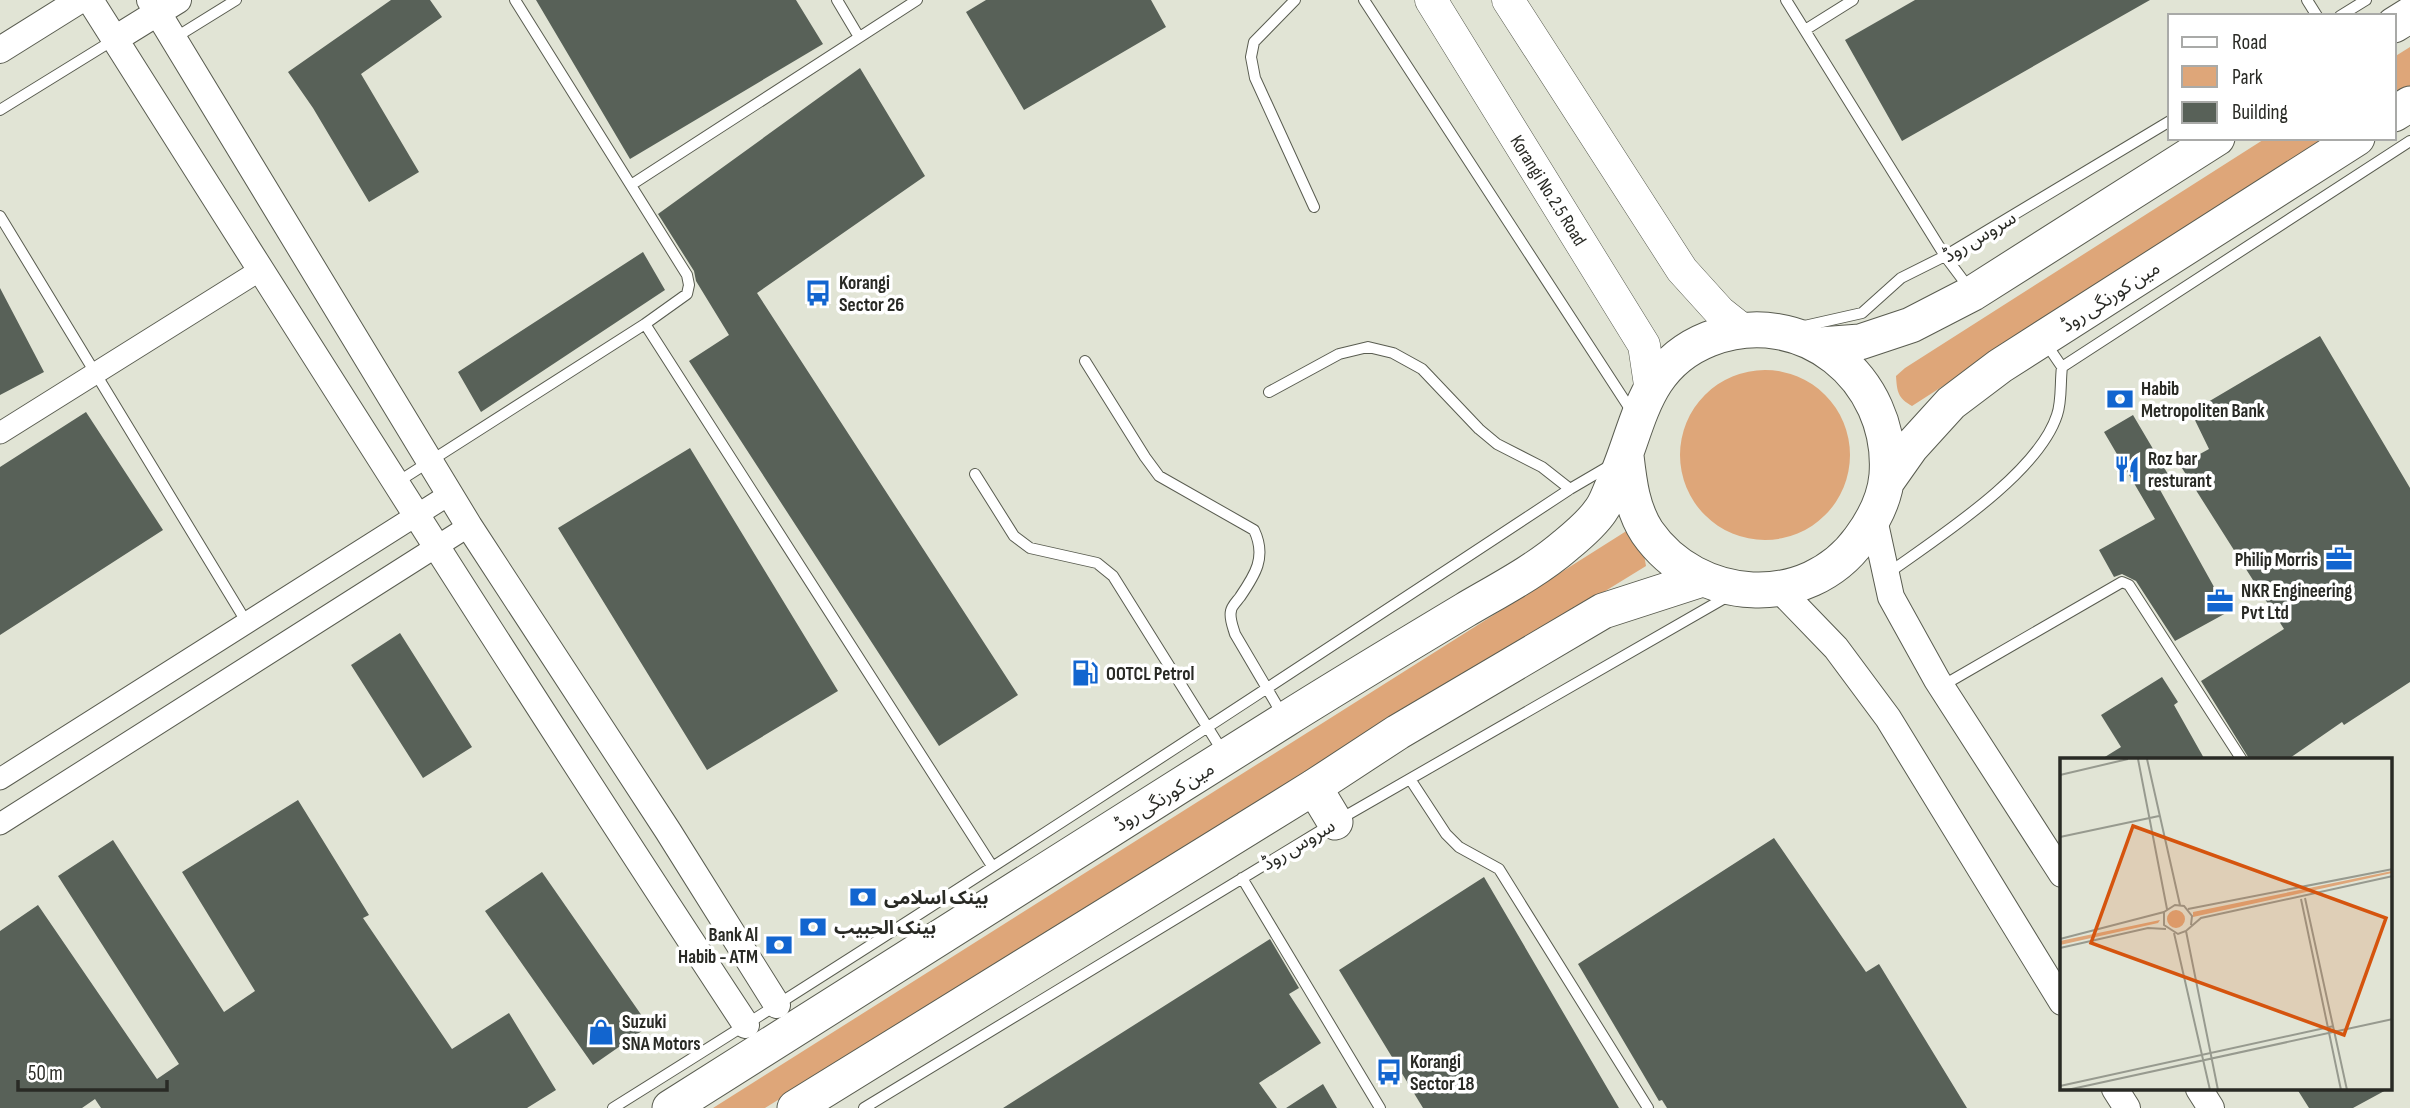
<svg xmlns="http://www.w3.org/2000/svg" width="2410" height="1108" font-family="'Sofia Sans Condensed','Noto Sans Arabic',sans-serif">
	<rect width="100%" height="100%" fill="#e1e4d5"/>
	<!-- green -->
	<path fill="#dea679" d="M2410 47V86L2394 96V57Z
		M2266 138H2329L1912 406C1898 398 1897 392 1896 376L1905 368Z
		M1680 455a85 85 0 1 1 170 0a85 85 0 1 1-170 0Z
		M1628 530 1643 549 1646 566 765 1108H713Z"/>
	<!-- building -->
	<path fill="#586158" d="M391 0H430L442 17 361 74 419 172 369 202 313 108 288 72Z
		M536 0H796L823 44 630 159Z
		M986 0H1151L1166 27 1024 110 966 12Z
		M1915 0H2150L1902 141 1845 40Z
		M860 68 925 176 757 293 1018 695 939 746 689 361 729 335 696 281 694 271 658 214Z
		M643 252 665 290 481 412 458 372Z
		M0 288 44 372 0 395Z
		M2320 336 2410 488V682L2344 725 2342 722 2287 760H2250L2201 681 2284 629 2180 465 2209 449 2191 412Z
		M86 412 163 530 0 635V467Z
		M2133 415 2172 481 2159 488 2228 612 2175 641 2136 581 2122 574 2114 577 2099 550 2155 519 2104 432Z
		M690 448 838 691 707 770 558 528Z
		M400 633 472 747 423 778 351 665Z
		M2162 677 2178 702 2174 705 2205 760H2100L2121 747 2101 715Z
		M298 800 369 915 363 918 452 1049 509 1013 556 1090 527 1108H101L95 1099 82 1108H0V931L38 905 157 1079 179 1064 58 876 113 840 224 1012 255 991 182 872Z
		M1774 838 1866 972 1879 964 1967 1108H1667L1662 1100 1659 1101 1578 964Z
		M542 872 649 1026 593 1065 485 911Z
		M1484 877 1619 1108H1423L1339 970Z
		M1270 939 1299 988 1289 994 1321 1043 1259 1083 1277 1108H1003Z
		M1323 1084 1337 1108H1286Z
		M2297 1089H2388L2353 1108H2309Z"/>
	<g fill="none" stroke-linecap="round" stroke-linejoin="round">
		<!-- service casing -->
		<g stroke="#595c50" stroke-width="12">
			<path id="service" d="M515 0 687 275 689 285 687 294 645 324 992 866
				M837 0 859 37
				M1295 0 1254 42 1251 57 1255 78 1314 207
				M1364 0 1634 415
				M1786 0 1945 256 1969 288
				M2307 0 2317 16
				M2340 16 2366 0
				M1805 30 1853 0
				M173 39 236 0
				M0 110 115 39
				M631 185 917 0
				M0 216 247 623
				M1800 327 1862 313 1901 278 1945 256 2170 121
				M2045 342 2062 367 2410 141
				M1085 361 1145 457 1159 476 1254 530C1267 557 1255 575 1240 597 1237 601 1231 607 1231 611 1229 618 1233 627 1235 634L1282 714
				M1269 392 1339 354 1368 347 1393 353 1422 369 1479 429 1497 444 1542 467 1570 489
				M975 474 1014 536 1030 548 1097 563 1113 576 1223 752
				M396 483 645 324
				M1887 574C1937 538 2038 474 2057 415 2062 401 2060 382 2062 367
				M1942 686 2122 582 2129 585 2242 760
				M1410 779 1446 834 1459 847 1499 869 1648 1108
				M1242 878 1380 1108
				M613 1108C935 907 1253 698 1570 489L1611 465
				M864 1108 1335 822 1730 595"/>
		</g>
		<!-- minor casing -->
		<g stroke="#595c50" stroke-width="23">
			<path id="minor" d="M0 433 262 269
				M0 779 450 494
				M0 824 469 526"/>
		</g>
		<!-- tertiary casing -->
		<g stroke="#595c50" stroke-width="28">
			<path id="tertiary" d="M90 0C307 343 523 686 746 1025
				M150 0 469 526 668 831 777 1005
				M115 39 178 0
				M0 50 80 0
				M1874 519 1891 597 1937 680 2062 874
				M1779 589 1836 648 1888 718 2062 1002
				M2115 1089 2127 1108
				M2199 1089 2211 1108"/>
		</g>
		<!-- secondary casing -->
		<g stroke="#595c50" stroke-width="33">
			<path id="secondary" d="M1431 0 1644 345 1650 385
				M1508 0 1682 270 1720 312 1744 331"/>
		</g>
		<!-- primary casing -->
		<g stroke="#595c50" stroke-width="37">
			<path id="primary" d="M2394 25 2410 15
				M2394 114 2410 104
				M1820 345 1860 342 1911 325 1973 293 2217 138
				M1887 481 1911 447 1951 403 2000 366 2357 138
				M1314 787 1335 822
				M670 1108C875 979 1080 848 1286 719 1345 682 1405 646 1465 610 1499 590 1536 571 1566 545 1577 536 1593 522 1601 510 1607 502 1610 491 1614 483 1640 426 1641 366 1709 339 1802 303 1894 378 1887 475 1885 498 1874 520 1860 539 1807 612 1697 604 1647 532 1632 509 1629 482 1626 456
				M795 1108 1314 787 1398 732 1603 611 1702 579"/>
		</g>
		<!-- service -->
		<use href="#service" stroke="#fff" stroke-width="10"/>
		<!-- minor -->
		<use href="#minor" stroke="#fff" stroke-width="21"/>
		<!-- tertiary -->
		<use href="#tertiary" stroke="#fff" stroke-width="26"/>
		<!-- secondary -->
		<use href="#secondary" stroke="#fff" stroke-width="32"/>
		<!-- primary -->
		<use href="#primary" stroke="#fff" stroke-width="35"/>
	</g>
	<!-- icons -->
	<defs>
		<g id="bus-bare" transform="scale(2.1)"><path d="M-5-6H5V4H4V6H2V4H-2V6H-4V4H-5ZM-3.5-4V0h7V-4ZM-3.5 1.2v1.5H-2V1.2ZM2 1.2v1.5H3.5V1.2Z" fill="#1265cf" stroke="#fff" stroke-width="2.5" paint-order="stroke"/></g>
		<g id="bank-bare" transform="scale(2.1)"><path d="M-6-4H6V4H-6ZM0-2.3a2.3 2.3 0 1 0 0 4.6a2.3 2.3 0 1 0 0-4.6Z" fill="#1265cf" stroke="#fff" stroke-width="2.5" paint-order="stroke"/></g>
		<g id="restaurant-bare" transform="scale(2.1)"><path d="M-5-6h1v4h1v-4h1v4h1v-4h1v5L-1.5 .5V6h-2V.5L-5-1ZM5-6V6H3V1.5H1.5Q1.5-4 5-6Z" fill="#1265cf" stroke="#fff" stroke-width="2.5" paint-order="stroke"/></g>
		<g id="office-bare" transform="scale(2.1)"><path d="M-6-3h4V-5.5h4V-3h4V5H-6ZM-1-4.5V-3h2v-1.5ZM-6 0V1H6V0Z" fill="#1265cf" stroke="#fff" stroke-width="2.5" paint-order="stroke"/></g>
		<g id="fuel-bare" transform="scale(2.1)"><path d="M-5.5-6h7V0h2V4h1.3V-2.5L3-4.5l.8-.8L6-3V5H2.5V1h-1V6h-7ZM-4.2-4.7v3.2H.2V-4.7Z" fill="#1265cf" stroke="#fff" stroke-width="2.5" paint-order="stroke"/></g>
		<g id="shop-bare" transform="scale(2.1)"><path d="M-5-2.5h2.3a2.7 3.5 0 0 1 5.4 0H5L5.5 6h-11ZM-1.5-2.5h3a1.5 2.3 0 0 0-3 0Z" fill="#1265cf" stroke="#fff" stroke-width="2.5" paint-order="stroke"/></g>
	</defs>
	<g fill-rule="evenodd">
		<use href="#bus-bare" x="818" y="293"/>
		<use href="#bank-bare" x="2120" y="399"/>
		<use href="#restaurant-bare" x="2127" y="469"/>
		<use href="#office-bare" x="2339" y="559"/>
		<use href="#office-bare" x="2220" y="601"/>
		<use href="#fuel-bare" x="1085" y="673"/>
		<use href="#bank-bare" x="863" y="897"/>
		<use href="#bank-bare" x="813" y="927"/>
		<use href="#bank-bare" x="779" y="945"/>
		<use href="#shop-bare" x="601" y="1032"/>
		<use href="#bus-bare" x="1389" y="1072"/>
	</g>
	<g text-anchor="middle" stroke-width="7" stroke-linejoin="round" paint-order="stroke">
		<!-- street labels -->
		<g font-size="19" fill="#292a25" stroke="#fff">
			<text transform="translate(1549 190) rotate(58)" y="7">Korangi No.2.5 Road</text>
			<text transform="translate(1979 236) rotate(-31)" y="7">سروس روڈ</text>
			<text transform="translate(2110 296) rotate(-33)" y="7">مین کورنگی روڈ</text>
			<text transform="translate(1164 796) rotate(-32)" y="7">مین کورنگی روڈ</text>
			<text transform="translate(1298 844) rotate(-31)" y="7">سروس روڈ</text>
		</g>
		<!-- poi labels -->
		<g font-size="19" font-weight="bold" fill="#292a25" stroke="#fff" text-anchor="start">
			<text x="839" y="289">Korangi<tspan x="839" dy="22">Sector 26</tspan></text>
			<text x="2141" y="395">Habib<tspan x="2141" dy="22">Metropoliten Bank</tspan></text>
			<text x="2148" y="465">Roz bar<tspan x="2148" dy="22">resturant</tspan></text>
			<text x="2318" y="566" text-anchor="end">Philip Morris</text>
			<text x="2241" y="597">NKR Engineering<tspan x="2241" dy="22">Pvt Ltd</tspan></text>
			<text x="1106" y="680">OOTCL Petrol</text>
			<text x="884" y="904">بینک اسلامی</text>
			<text x="834" y="934">بينک الحبيب</text>
			<text x="758" y="941" text-anchor="end">Bank Al<tspan x="758" dy="22">Habib - ATM</tspan></text>
			<text x="622" y="1028">Suzuki<tspan x="622" dy="22">SNA Motors</tspan></text>
			<text x="1410" y="1068">Korangi<tspan x="1410" dy="22">Sector 18</tspan></text>
		</g>
	</g>
	<!-- overview -->
	<g transform="translate(2060 758)">
		<rect width="332" height="332" fill="#e1e4d5"/>
		<path d="M332 113V115L133 159V154ZM107 161a9 9 0 1 1 18 0a9 9 0 1 1-18 0ZM100 162 98 165 0 187V183Z" fill="#dea679"/>
		<path fill="none" stroke="#979a8f" stroke-width="2" d="M78 1 107 151M87 1 120 147M0 17 68 1M0 79 99 58M245 140 287 332M241 141 281 332M128 151 333 111M131 167 132 158 124 148 115 147 104 154V167L118 176 126 173 141 160 333 118M126 173 158 332M114 175 150 332M0 181 104 154M0 190 88 170 106 171M0 328 274 268M7 332 333 261"/>
		<path fill="#d5540e" fill-opacity="0.15" stroke="#d5540e" stroke-width="3.5" d="M73 68 326 160 284 277 31 185Z"/>
		<rect width="332" height="332" fill="none" stroke="#292a25" stroke-width="3.5"/>
	</g>
	<!-- legend -->
	<rect x="2168" y="14" width="228" height="126" fill="#ffffff" stroke="#a9aaa8" stroke-width="2"/>
	<rect x="2182" y="37" width="35" height="10" fill="#ffffff" stroke="#a9aaa8" stroke-width="2"/>
	<text x="2232" y="49" font-size="21" fill="#292a25">Road</text>
	<rect x="2182" y="66" width="35" height="21" fill="#dea679" stroke="#a9aaa8" stroke-width="2"/>
	<text x="2232" y="84" font-size="21" fill="#292a25">Park</text>
	<rect x="2182" y="102" width="35" height="21" fill="#586158" stroke="#a9aaa8" stroke-width="2"/>
	<text x="2232" y="119" font-size="21" fill="#292a25">Building</text>
	<!-- scale -->
	<path d="M18 1080v10h149v-10" fill="none" stroke="#292a25" stroke-width="3.5"/>
	<text x="28" y="1080" font-size="21" fill="#292a25" stroke="#ffffff" stroke-width="5" paint-order="stroke">50 m</text>
</svg>
